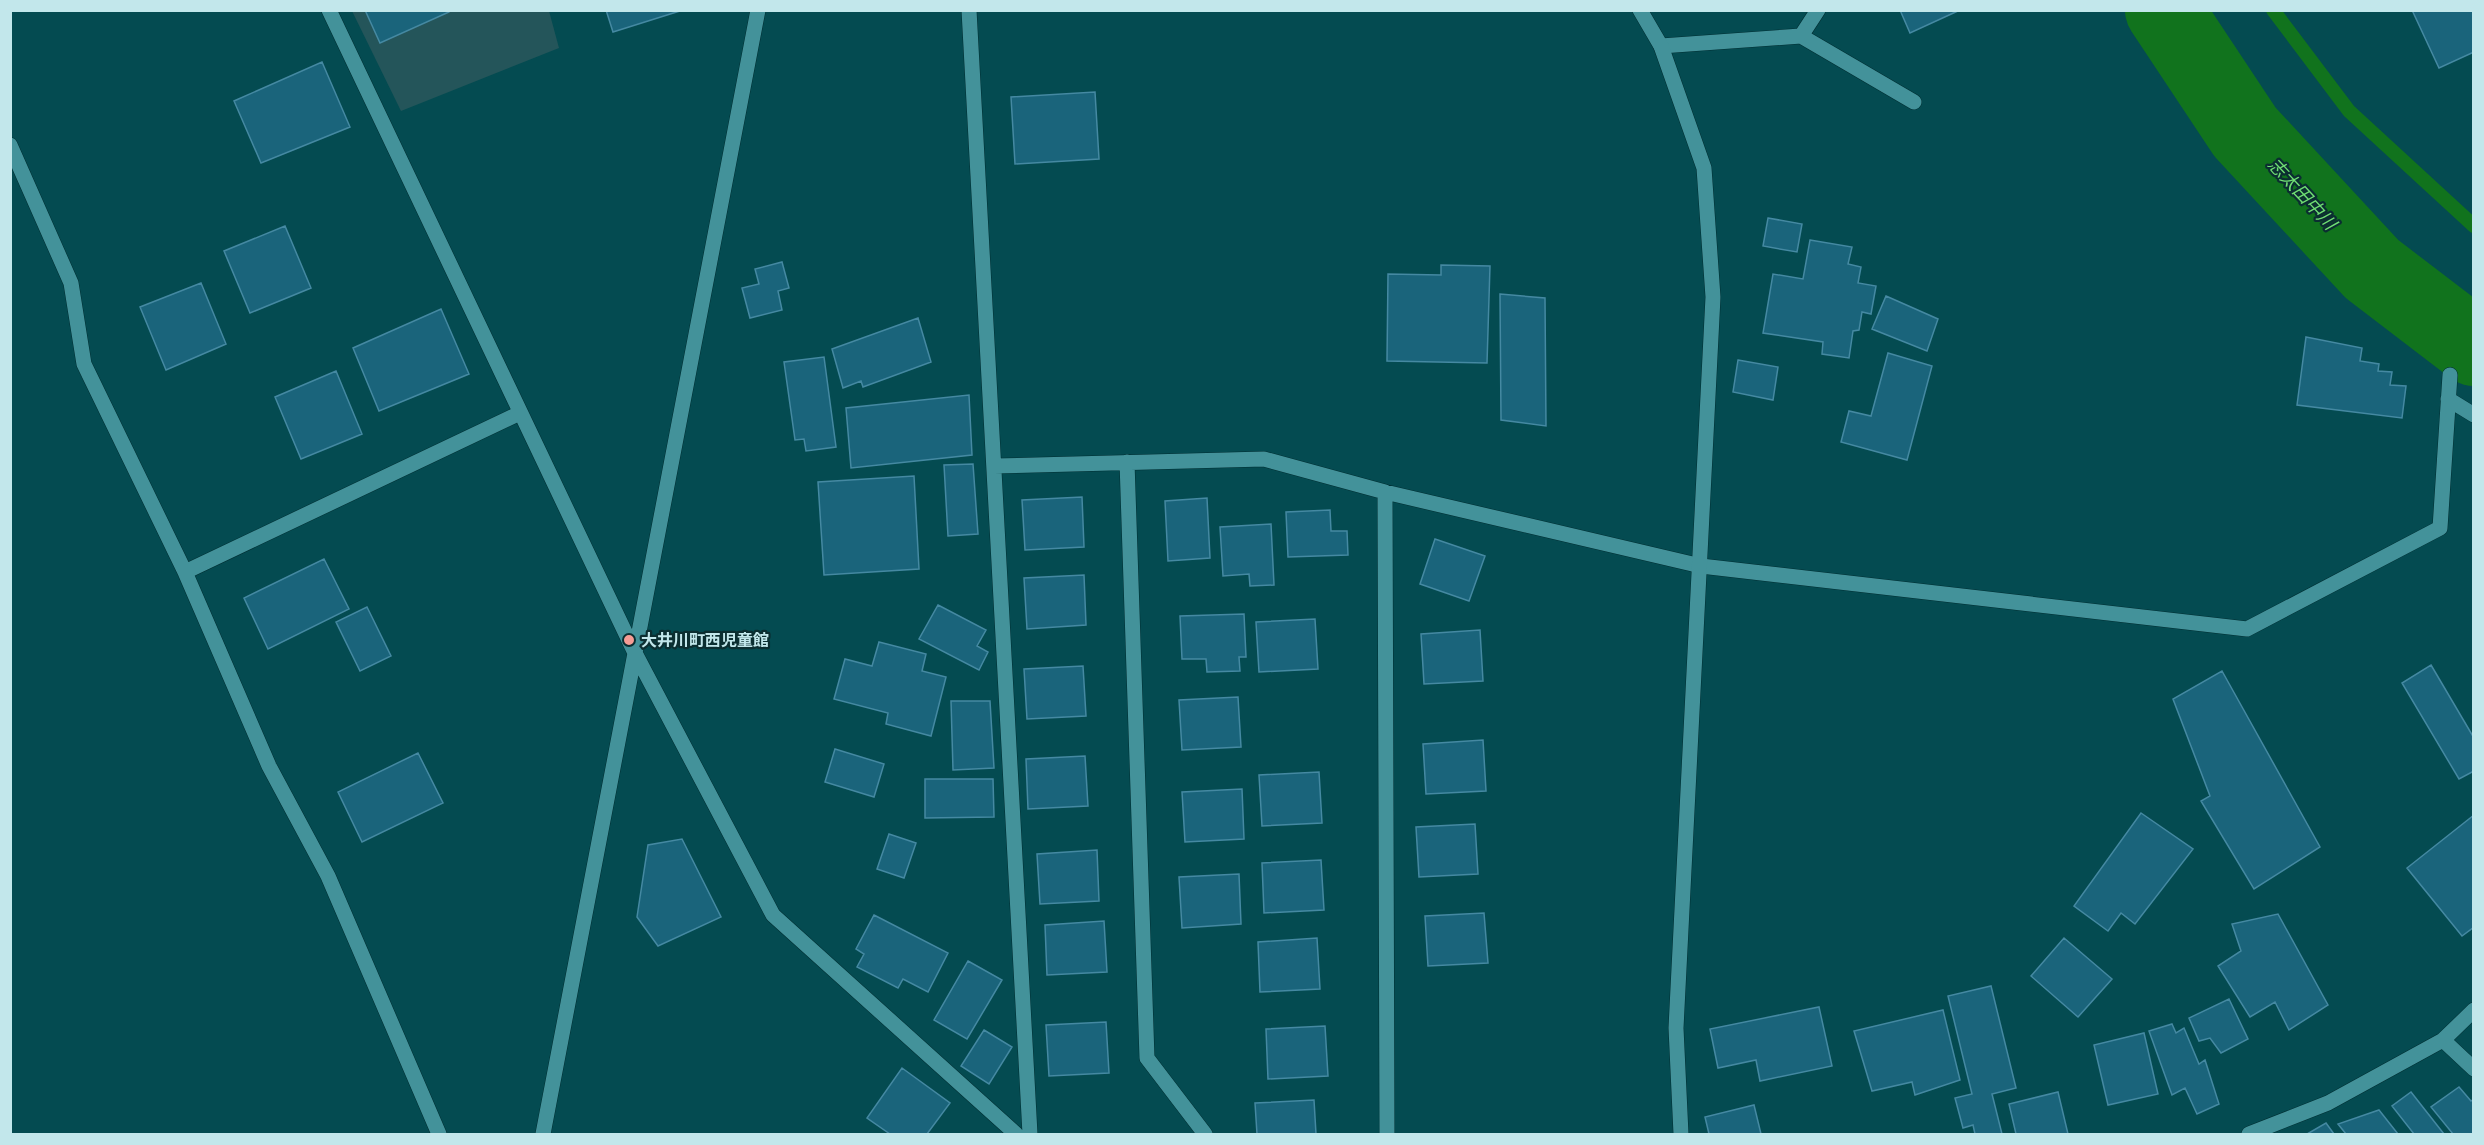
<svg xmlns="http://www.w3.org/2000/svg" width="2484" height="1145" font-family="Signika,'Noto Sans JP',sans-serif">
	<rect width="100%" height="100%" fill="#044b51"/>
	<!-- built -->
	<path fill="#24555a" d="M352 11H549L559 48 401 111Z"/>
	<g fill="none" stroke-linecap="round" stroke-linejoin="round">
		<!-- stream -->
		<path stroke="#11731d" stroke-width="14" d="M2273 10 2349 111 2474 226"/>
		<!-- river -->
		<path stroke="#11731d" stroke-width="78" d="M2164 10 2245 132 2372 269 2474 347"/>
	</g>
	<!-- building -->
	<path fill="#1a647b" stroke="#4589a2" stroke-width="1.5" d="M365 10H449V12L380 43Z
		M606 10H683L613 32Z
		M1900 10H1960L1910 33Z
		M2412 10H2474V52L2439 68Z
		M322 62 350 127 261 163 234 101Z
		M1095 92 1099 159 1015 164 1011 97Z
		M1768 218 1802 224 1797 252 1763 246Z
		M285 226 311 288 250 313 224 251Z
		M1810 240 1852 247 1848 264 1861 267 1858 283 1876 286 1871 314 1862 312 1859 330 1853 331 1849 358 1822 354 1823 342 1763 333 1773 274 1803 279Z
		M782 262 789 288 778 291 782 310 750 318 742 288 759 284 755 269Z
		M1441 265 1490 266 1487 363 1387 361 1388 274 1441 275Z
		M201 283 226 344 166 370 140 307Z
		M1500 294 1545 298 1546 426 1501 420Z
		M1886 296 1938 319 1927 351 1872 329Z
		M441 309 469 374 379 411 353 348Z
		M918 318 931 362 863 387 861 381 843 388 832 349Z
		M2306 337 2362 348 2360 361 2379 364 2378 371 2392 372 2390 385 2406 386 2402 418 2297 405Z
		M1888 353 1932 366 1907 460 1841 442 1849 411 1871 416Z
		M824 357 836 447 806 451 804 439 795 440 784 362Z
		M1738 360 1778 367 1773 400 1733 392Z
		M336 371 362 434 301 459 275 397Z
		M969 395 972 455 851 468 846 408Z
		M973 464 978 534 948 536 944 465Z
		M914 476 919 569 824 575 818 482Z
		M1082 497 1084 547 1025 550 1022 500Z
		M1207 498 1210 558 1168 561 1165 501Z
		M1330 510 1331 531H1347L1348 555 1288 557 1286 512Z
		M1271 524 1274 585 1250 586 1249 574 1223 576 1220 527Z
		M1435 539 1485 556 1469 601 1420 584Z
		M324 559 349 609 268 649 244 598Z
		M1084 575 1086 625 1027 629 1024 578Z
		M938 605 986 630 977 646 988 652 979 670 919 639Z
		M367 607 391 656 360 671 336 622Z
		M1244 614 1246 657H1239L1240 671 1207 672 1206 659H1182L1180 616Z
		M1315 619 1318 669 1259 672 1256 622Z
		M1480 630 1483 681 1424 684 1421 634Z
		M879 642 926 654 922 671 946 677 931 736 886 724 888 713 834 699 845 659 872 666Z
		M2431 665 2474 738V771L2459 779 2402 683Z
		M1083 666 1086 716 1027 719 1024 669Z
		M2222 671 2320 847 2254 889 2201 801 2210 796 2173 699Z
		M1238 697 1241 747 1182 750 1179 700Z
		M951 701H990L994 768 953 770Z
		M1483 740 1486 791 1426 794 1423 744Z
		M835 749 884 764 874 797 825 782Z
		M418 753 443 803 362 842 338 792Z
		M1085 756 1088 806 1028 809 1026 759Z
		M1319 772 1322 823 1262 826 1259 775Z
		M925 779H993L994 817 925 818Z
		M1242 789 1244 839 1185 842 1182 792Z
		M2141 813 2193 849 2135 924 2121 913 2108 931 2074 906Z
		M2474 815V927L2462 936 2407 868Z
		M1475 824 1478 874 1419 877 1416 827Z
		M889 834 916 843 904 878 877 869Z
		M682 839 721 917 658 946 637 917 648 845Z
		M1097 850 1099 901 1040 904 1037 854Z
		M1321 860 1324 910 1264 913 1262 863Z
		M1239 874 1241 924 1182 928 1179 877Z
		M1484 913 1488 963 1428 966 1425 916Z
		M2278 914 2328 1005 2289 1030 2275 1002 2250 1017 2218 966 2241 951 2232 924Z
		M874 915 948 953 928 992 903 979 898 988 857 967 864 954 856 949Z
		M1104 921 1107 972 1047 975 1045 925Z
		M1317 938 1320 989 1260 992 1258 942Z
		M2064 938 2112 979 2078 1017 2031 976Z
		M968 961 1002 980 967 1039 934 1020Z
		M1991 986 2016 1088 1992 1094 2002 1134H1975L1973 1125 1963 1128 1955 1098 1972 1094 1948 996Z
		M2229 999 2248 1039 2221 1053 2210 1038 2199 1041 2189 1018Z
		M1819 1007 1832 1066 1760 1081 1756 1060 1718 1068 1710 1029Z
		M1943 1010 1960 1080 1915 1095 1912 1082 1872 1091 1854 1031Z
		M1106 1022 1109 1073 1049 1076 1046 1025Z
		M2172 1024 2176 1033 2184 1028 2199 1064 2205 1060 2219 1104 2197 1114 2185 1088 2172 1095 2149 1031Z
		M1325 1026 1328 1076 1268 1079 1266 1029Z
		M984 1030 1012 1047 989 1084 961 1066Z
		M2144 1033 2158 1094 2108 1105 2094 1045Z
		M902 1068 950 1103 927 1134H890L867 1118Z
		M2459 1087 2471 1101 2474 1099V1134H2453L2431 1107Z
		M2058 1092 2068 1134H2016L2009 1104Z
		M2411 1092 2444 1134H2414L2392 1106Z
		M1314 1100 1316 1134H1257L1255 1103Z
		M1754 1105 1761 1134H1709L1705 1117Z
		M2379 1110 2398 1134H2346L2338 1124Z
		M2326 1123 2334 1134H2307Z"/>
	<g fill="none" stroke-linecap="round" stroke-linejoin="round">
		<!-- minor casing -->
		<g stroke="#002f33" stroke-width="16">
			<path id="minor" d="M329 10 635 653 773 915 1016 1134
				M969 10 1030 1134
				M1801 36 1818 10
				M1661 46 1801 36 1914 102
				M10 145 71 283 84 364 185 572 269 766 328 876 439 1134
				M2448 399 2474 415
				M1127 462 1147 1058 1205 1134
				M994 466 1264 459 1385 492 1701 566 2247 629 2440 528 2450 375
				M1385 492 1387 1134
				M185 572 520 413
				M2443 1040 2474 1069
				M543 1134 758 10
				M2249 1134 2328 1103 2443 1040 2474 1010"/>
		</g>
		<!-- tertiary casing -->
		<g stroke="#002f33" stroke-width="16">
			<path id="tertiary" d="M1640 10 1661 46 1704 168 1713 297 1676 1028 1681 1134"/>
		</g>
		<!-- minor -->
		<use href="#minor" stroke="#43929a" stroke-width="15"/>
		<!-- tertiary -->
		<use href="#tertiary" stroke="#43929a" stroke-width="15"/>
	</g>
	<!-- markers -->
	<circle fill="#f59c95" stroke="#0b2e31" stroke-width="2" cx="629" cy="640" r="6"/>
	<g text-anchor="middle" stroke-width="4.5" stroke-linejoin="round" paint-order="stroke">
		<!-- poi labels -->
		<g font-size="16" font-weight="bold" fill="#c2e7eb" stroke="#0b2e31" text-anchor="start">
			<text x="641" y="646">大井川町西児童館</text>
		</g>
		<!-- water labels -->
		<g font-size="18" font-style="italic" fill="#70df73" stroke="#0b2e31">
			<text transform="translate(2302 194) rotate(47)" y="6">志太田中川</text>
		</g>
	</g>
	<!-- border -->
	<rect width="2484" height="1145" fill="none" stroke="#c2e7eb" stroke-width="24"/>
</svg>
